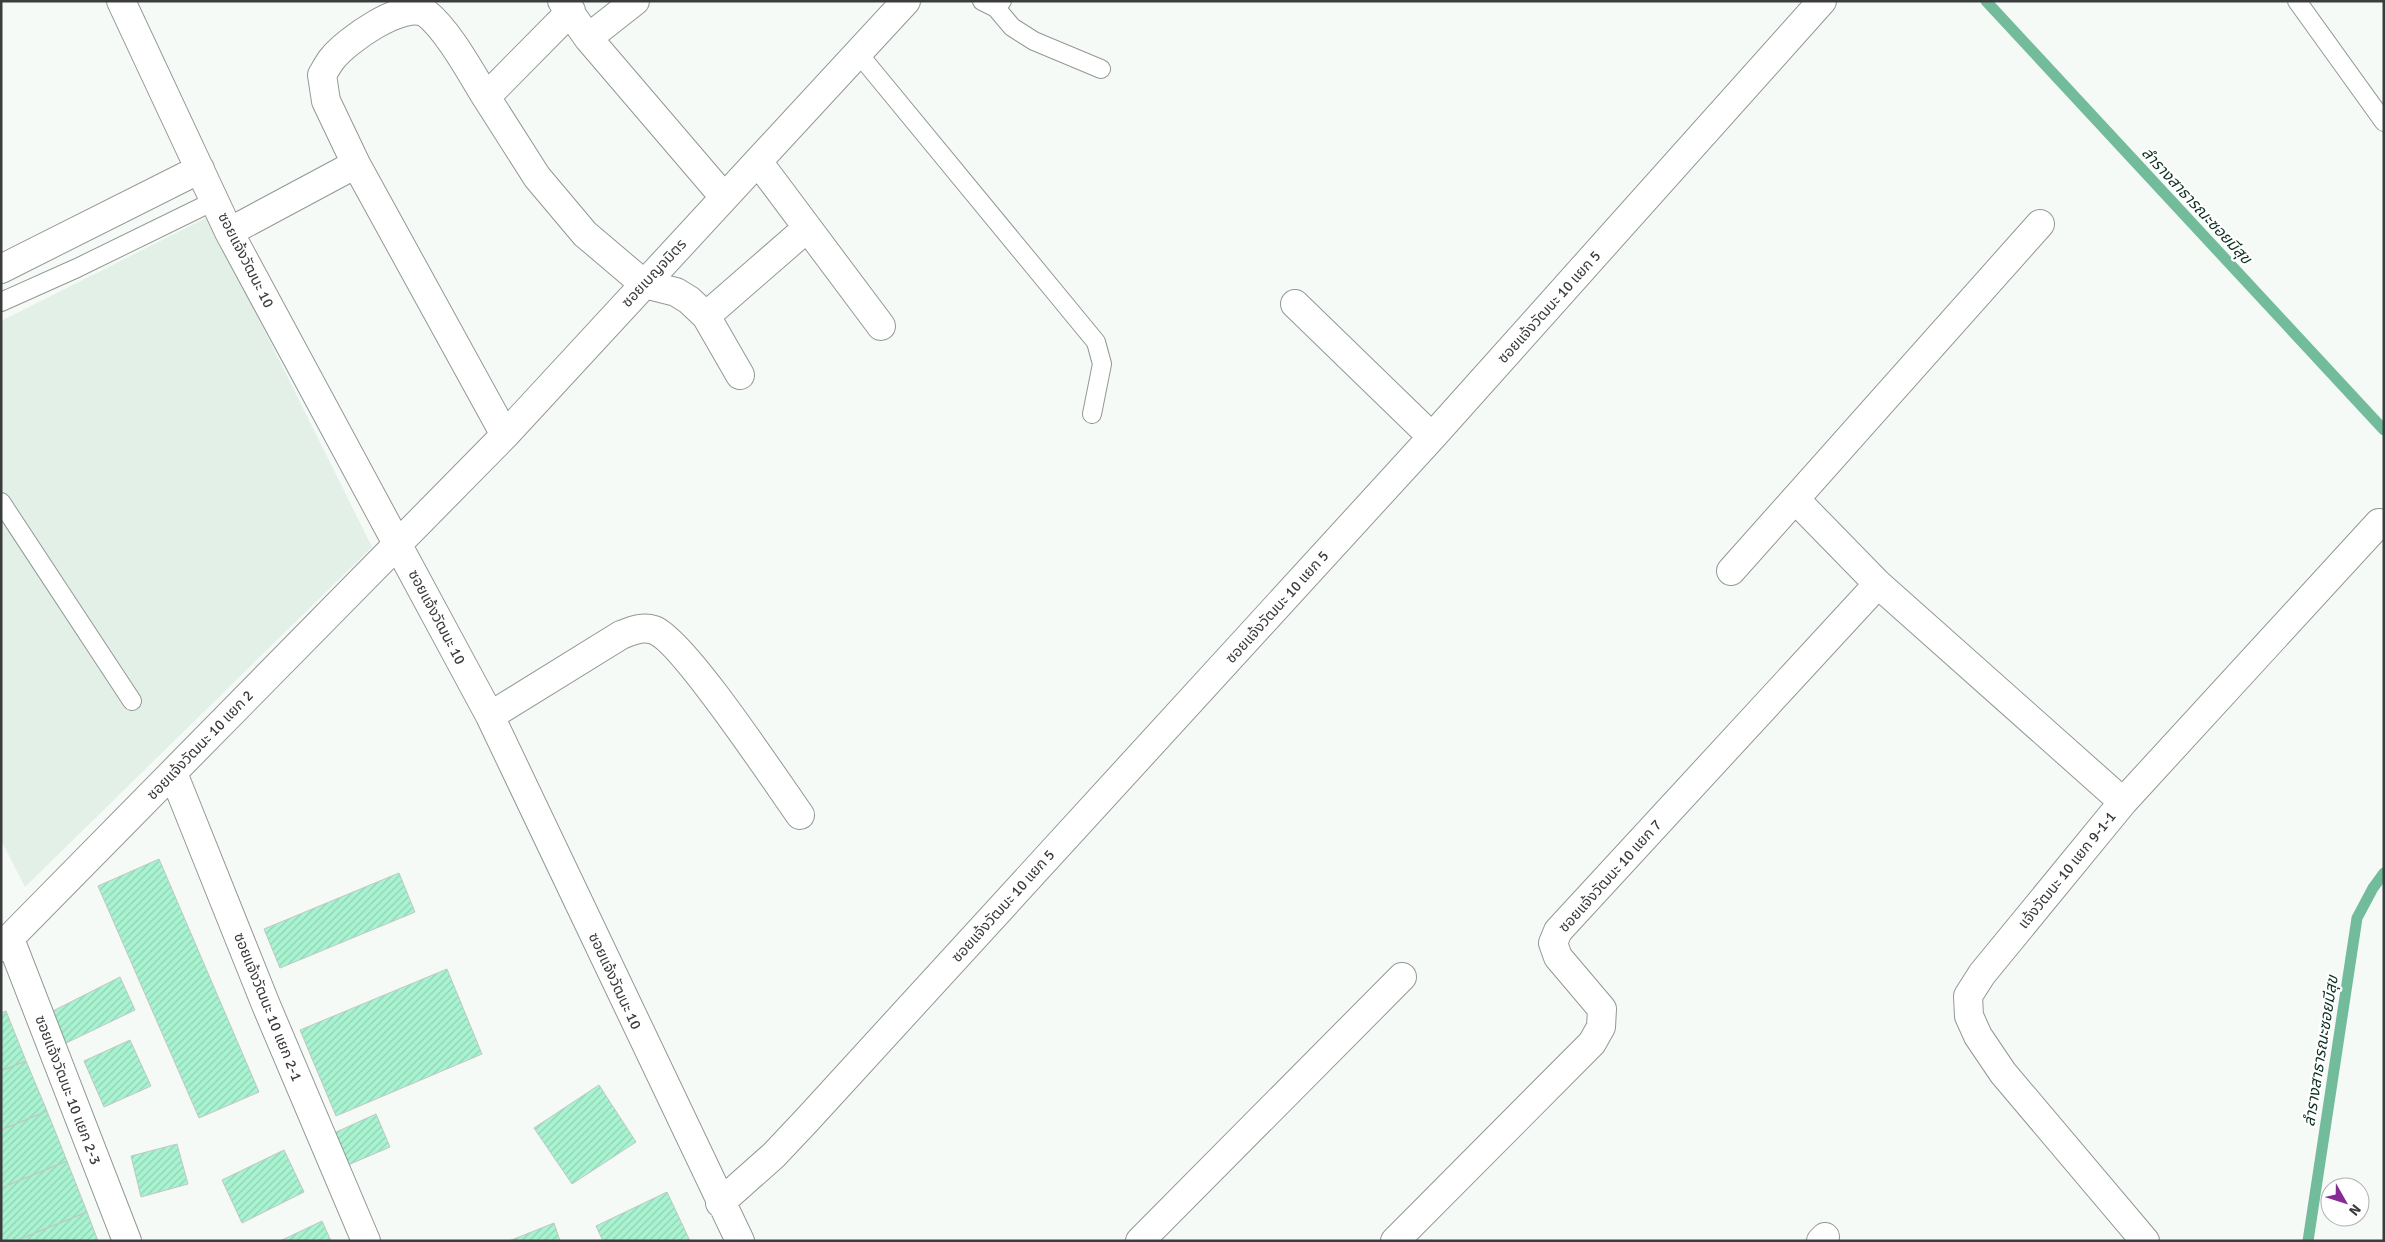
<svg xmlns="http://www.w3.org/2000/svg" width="2385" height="1242" font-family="Signika,'Noto Sans Thai',sans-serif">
	<defs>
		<pattern id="building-hatch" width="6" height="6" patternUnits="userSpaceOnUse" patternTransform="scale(1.25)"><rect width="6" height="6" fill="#a8f3d0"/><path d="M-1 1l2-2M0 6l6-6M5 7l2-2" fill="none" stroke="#92d1b4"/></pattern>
	</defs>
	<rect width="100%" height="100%" fill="#f5faf7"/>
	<!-- built -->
	<path fill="#e2f0e8" d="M208 217 372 547 25 887 1 840V321Z"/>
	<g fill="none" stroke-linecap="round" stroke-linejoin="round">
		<!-- stream -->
		<path stroke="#72bb9b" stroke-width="11" d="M1986 1 2384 430
			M2308 1241 2357 918 2373 888 2384 873"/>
	</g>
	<!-- building -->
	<path fill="url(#building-hatch)" stroke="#c2c7c5" d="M159 859 259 1092 199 1118 98 886Z
		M399 873 415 912 280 968 264 929Z
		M447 969 482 1054 336 1116 300 1030Z
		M120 977 135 1010 62 1045 47 1014Z
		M6 1011 26 1061 1 1071V1013Z
		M130 1040 151 1086 104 1107 84 1061Z
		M26 1061 47 1111 1 1130V1071Z
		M599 1085 636 1142 572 1184 534 1128Z
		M47 1111 67 1161 1 1188V1130Z
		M376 1114 390 1147 348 1165 334 1133Z
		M177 1144 188 1184 141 1197 131 1156Z
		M284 1150 304 1192 242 1223 222 1180Z
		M67 1161 87 1212 15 1241H1V1188Z
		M667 1192 690 1241H603L596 1226Z
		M87 1212 98 1241H15Z
		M322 1221 331 1241H280Z
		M554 1223 560 1241H509Z"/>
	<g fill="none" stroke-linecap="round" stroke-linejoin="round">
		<!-- lane casing -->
		<g stroke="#939895" stroke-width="20">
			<path id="lane" d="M982 1 996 8
				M1002 1 996 8 1012 27 1034 41 1101 69
				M2297 1 2384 122
				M858 53 1096 342 1102 364 1092 414
				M1 302 77 268 216 200
				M1 502 132 701"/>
		</g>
		<!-- street casing -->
		<g stroke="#939895" stroke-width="30">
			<path id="street" d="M121 1 229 232 490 716 740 1241
				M562 1 588 38 724 197
				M571 11 486 97 537 177 585 234 644 284 676 292 689 300 706 316
				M588 38 635 1
				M486 97C471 73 448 30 426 13 403 0 346 41 332 59 328 64 325 70 322 75L326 101 356 164 505 435
				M759 163 881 326
				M229 232 356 164
				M1 269 200 169
				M1295 304 1432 437
				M740 375 706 316 807 228
				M1795 499 1878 584 2123 802
				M1731 571 2040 224
				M490 716 621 635C632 631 642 626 654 630 683 640 777 783 800 815
				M173 773 266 1005 366 1241
				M10 939 127 1241
				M1 947 505 435 906 1
				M720 1203 774 1155 807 1120 1432 437 1822 1
				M1140 1241 1402 977
				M1395 1241 1592 1043 1601 1027 1602 1009 1558 957 1553 943 1558 931 1878 584
				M1821 1241 1825 1237
				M2145 1241 2003 1073 1978 1036 1969 1016 1968 996 1982 974 2123 802 2379 523"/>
		</g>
		<!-- lane -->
		<use href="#lane" stroke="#fff" stroke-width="18"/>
		<!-- street -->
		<use href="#street" stroke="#fff" stroke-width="28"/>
	</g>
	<g text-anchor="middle" stroke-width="4.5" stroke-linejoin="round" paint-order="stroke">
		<!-- street labels -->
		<g font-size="15" fill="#3b3d3c" stroke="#fff">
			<text transform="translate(246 260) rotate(63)" y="5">ซอยแจ้งวัฒนะ 10</text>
			<text transform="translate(654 273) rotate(-47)" y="5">ซอยเบญจมิตร</text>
			<text transform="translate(1549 307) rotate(-48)" y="5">ซอยแจ้งวัฒนะ 10 แยก 5</text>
			<text transform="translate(1277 607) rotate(-48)" y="5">ซอยแจ้งวัฒนะ 10 แยก 5</text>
			<text transform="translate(437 617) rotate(62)" y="5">ซอยแจ้งวัฒนะ 10</text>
			<text transform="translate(200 745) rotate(-46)" y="5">ซอยแจ้งวัฒนะ 10 แยก 2</text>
			<text transform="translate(2067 870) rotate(-51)" y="5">แจ้งวัฒนะ 10 แยก 9-1-1</text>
			<text transform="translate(1610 876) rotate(-48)" y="5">ซอยแจ้งวัฒนะ 10 แยก 7</text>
			<text transform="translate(1003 906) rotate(-48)" y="5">ซอยแจ้งวัฒนะ 10 แยก 5</text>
			<text transform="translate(615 981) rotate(65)" y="5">ซอยแจ้งวัฒนะ 10</text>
			<text transform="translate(268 1007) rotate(68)" y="5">ซอยแจ้งวัฒนะ 10 แยก 2-1</text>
			<text transform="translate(68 1090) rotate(69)" y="5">ซอยแจ้งวัฒนะ 10 แยก 2-3</text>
		</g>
		<!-- water labels -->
		<g font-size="16" font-style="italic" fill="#0f3123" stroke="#fff">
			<text transform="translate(2197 205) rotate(47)" y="6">ลำรางสาธารณะซอยมีสุข</text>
			<text transform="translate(2320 1051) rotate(-81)" y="6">ลำรางสาธารณะซอยมีสุข</text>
		</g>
	</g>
	<!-- border -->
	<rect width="2385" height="1242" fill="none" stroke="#3b3d3c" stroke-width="5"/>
	<!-- north arrow -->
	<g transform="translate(2345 1202) rotate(129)"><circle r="24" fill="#ffffff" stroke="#b1b1b1"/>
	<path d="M0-4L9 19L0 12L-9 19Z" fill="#882a94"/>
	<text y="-8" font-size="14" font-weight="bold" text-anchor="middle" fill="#3b3d3c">N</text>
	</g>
</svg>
